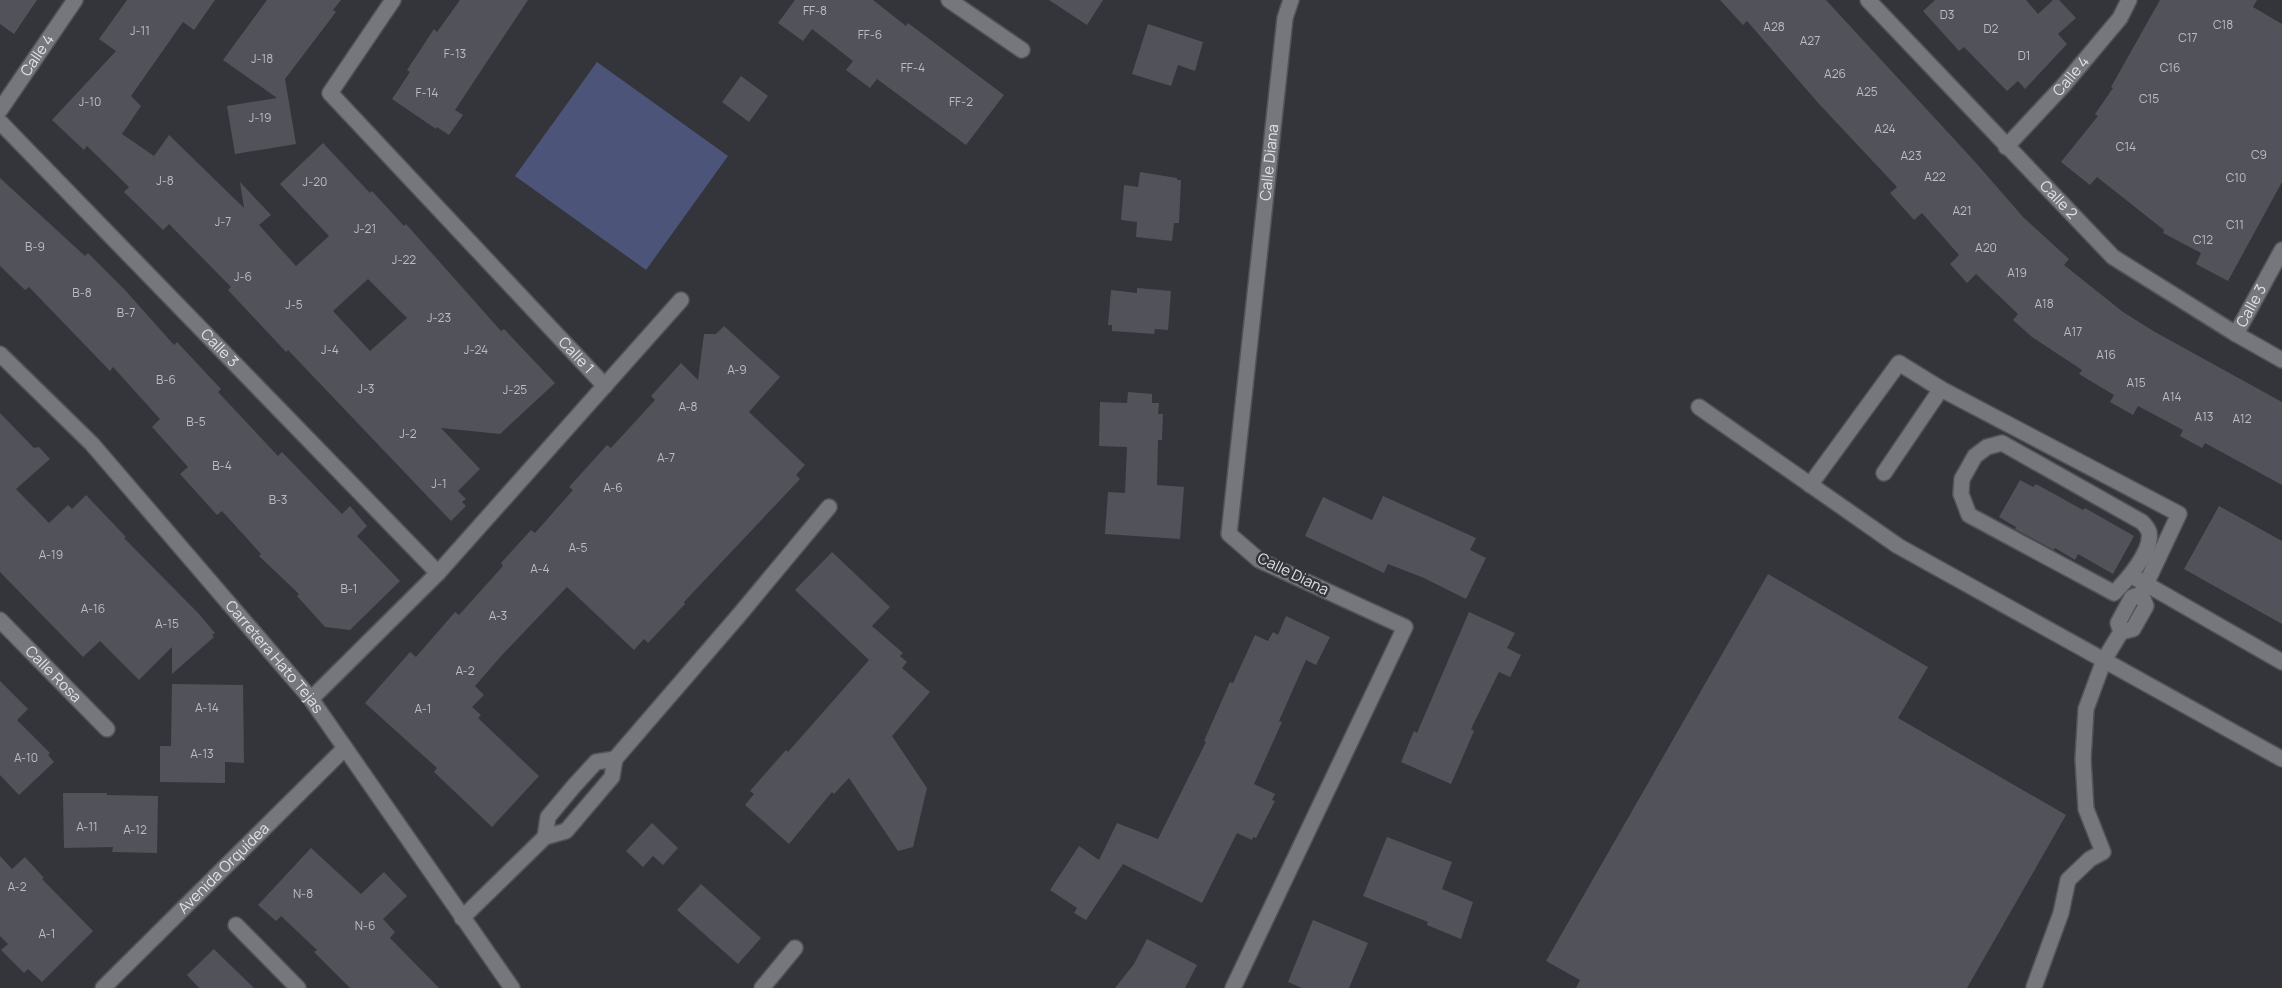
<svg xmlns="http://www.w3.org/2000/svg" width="2282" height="988" font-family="Manrope,sans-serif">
	<rect width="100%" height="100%" fill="#33353a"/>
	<!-- green -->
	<path fill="#4d5479" d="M597 62 728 156 646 270 515 176Z"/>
	<!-- building -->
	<path fill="#52535a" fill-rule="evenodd" d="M0 0H37L14 34 0 24Z
		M127 0H215L194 30 183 22 131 96 141 106 122 134 154 156 169 135 244 208 240 182 271 215 259 225 296 266 329 236 280 184 323 143 370 193 372 191 404 226 406 224 501 331 504 329 555 383 500 434 441 428 480 469 458 491 466 499 462 502 466 506 451 521 288 350 286 352 228 290 231 287 169 224 163 230 124 192 129 187 87 146 84 150 52 120 116 51 99 39ZM368 279 407 318 370 351 333 311Z
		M267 0H341L333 10 336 12 285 79 296 144 235 154 227 106 277 98 223 60Z
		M460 0H528L455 110 463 115 449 135 437 127 436 129 392 99 410 72 407 70 434 29 437 32Z
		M795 0H873L906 26 908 23 1004 95 966 145 877 79 870 88 846 70 853 61 812 29 803 41 778 23Z
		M1049 0H1103L1087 25Z
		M1720 0H1826L1977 164 2023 217 2069 259 2064 265 2123 312 2155 332 2282 402V485L2205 443 2202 448 2180 436 2183 430 2138 406 2133 415 2110 402 2114 395 2079 374 2082 370 2032 337 2013 320 2018 314 1976 274 1967 283 1950 264 1959 255 1922 213 1914 220 1890 193 1897 187 1820 105 1747 21 1743 25Z
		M1935 0H2026L2038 14 2053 0H2059L2076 18 2058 34 2067 44 2025 89 2018 81 2007 91 1964 47 1959 51 1923 11Z
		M2160 0H2257L2253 7 2282 24V182L2228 281 2196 264 2201 253 2163 233 2164 230 2097 177 2090 185 2061 162 2098 116 2095 114 2113 88 2111 87Z
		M1148 24 1203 42 1195 71 1178 65 1171 86 1132 74Z
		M741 76 768 96 749 122 722 102Z
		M1140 172 1177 178V180H1181L1179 223H1174L1172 241 1136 237 1137 222 1121 220 1124 185 1138 187Z
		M0 178 85 256 88 253 125 290 174 345 177 342 221 389 218 392 278 456 282 452 342 514 350 506 367 526 357 536 400 581 350 630 325 627 297 596 299 594 259 556 261 554 222 511 217 515 180 474 188 467 152 427 160 419 113 367 110 371 29 287 25 290 0 266Z
		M1137 288 1171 291 1168 330 1155 329 1154 334 1112 331V325H1108L1111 290 1137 293Z
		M724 326 780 377 749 412 805 465 796 475 800 479 684 602 685 604 648 643 644 639 634 650 567 587 502 655 475 686 484 695 472 707 481 715 478 718 539 776 492 827 434 772 437 768 365 703 410 652 416 657 455 612 459 615 503 566 501 563 531 530 535 533 573 490 569 487 607 445 611 448 655 400 651 396 681 363 698 380 704 334H716Z
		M1128 392 1152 394V403H1159L1158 414H1163L1162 440H1158L1157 485 1184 487 1180 539 1105 534 1108 492 1125 493 1127 447 1099 446 1100 402 1127 403Z
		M0 413 34 448 39 447 50 459 16 489 49 523 68 505 72 509 86 495 126 537 124 538 199 614 215 633 212 635 214 637 172 674V647L139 680 100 641 83 657 0 572Z
		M2020 480 2033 487 2036 484 2083 510 2085 508 2134 536 2113 574 2078 554 2075 560 2055 548 2054 550 2015 529 2016 527 1999 517Z
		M1383 496 1476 538 1470 550 1486 558 1466 599 1424 578 1388 564 1384 573 1305 536 1323 497 1372 520Z
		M2219 506 2282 541V624L2184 569Z
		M832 552 890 607 872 626 903 653 900 656 907 662 902 668 930 692 892 736 927 788 913 847 898 851 849 778 834 794 832 792 789 844 745 805 754 794 750 791 786 750 788 752 869 660 795 590Z
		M1768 574 1928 667 1898 718 2066 815 1967 988H1576L1580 980 1546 961Z
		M1469 612 1515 633 1507 648 1521 655 1510 677 1499 672 1471 729 1474 731 1451 784 1401 762 1414 731 1417 733Z
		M1286 616 1330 637 1316 665 1306 660 1279 721 1282 722 1254 784 1275 794 1272 800 1275 801 1256 838 1253 837 1252 840 1237 833 1202 903 1123 864 1086 920 1074 913 1077 908 1050 890 1079 846 1099 860 1117 823 1158 839 1206 742 1204 741 1230 682 1233 683 1255 635 1268 641 1273 632 1278 635Z
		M0 681 28 709 17 720 50 753 48 755 54 762 19 795 0 775Z
		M172 684 243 685 244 763 225 762V783L160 782V746H171Z
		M63 793H107V795L158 796 157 853 112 852 113 847 64 848Z
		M652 823 678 848 663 865 653 856 643 867 626 851Z
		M1387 837 1452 862 1442 889 1473 902 1461 939 1427 925 1428 922 1363 896Z
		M311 848 361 894 384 872 407 896 383 919 395 932 390 938 439 988H350L314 952 317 950 281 916 276 921 258 905Z
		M0 856 12 869 25 857 44 878 42 879 93 931 42 982 28 969 24 973 1 950 8 944 0 936Z
		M701 884 761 938 738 964 677 910Z
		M1313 920 1368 943 1349 988H1302L1288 982Z
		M1147 939 1197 965 1185 988H1115L1134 964Z
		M214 949 224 959 254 988H199L187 975Z"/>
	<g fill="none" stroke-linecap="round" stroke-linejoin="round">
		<!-- minor casing -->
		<g stroke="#525357" stroke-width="18">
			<g id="minor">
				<path id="s1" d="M393 0 330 93 605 386"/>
				<path d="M949 0 1022 50"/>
				<path id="s2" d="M1868 0 2113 257 2236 334 2282 360"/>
				<path id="s3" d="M0 110 75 0"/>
				<path id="s4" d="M0 122 438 573"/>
				<path id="s5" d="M2006 147 2063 86 2120 18 2129 0"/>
				<path id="s6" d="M2236 334 2282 250"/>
				<path id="s7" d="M0 354 92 444 311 699 512 988"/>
				<path d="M1699 407 1898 546 2282 759"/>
				<path d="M2002 443 2142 522C2145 525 2148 529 2149 532 2153 551 2126 581 2114 593L1969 515 1961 494 1962 479 1975 456 1987 447Z"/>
				<path d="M1884 473 1941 389 2179 514 2146 584 2282 662"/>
				<path d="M1810 485 1899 363 1941 389"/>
				<path d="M2137 579 2146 584 2141 594 2132 597 2118 623 2121 632 2133 629 2146 606 2141 594"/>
				<path id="s8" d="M0 620 107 729"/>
				<path d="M311 699 438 573 681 300"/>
				<path d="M545 837 548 817 574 786 596 762 615 759"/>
				<path d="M462 918 545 837 566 831 612 777 615 759 740 614 829 507"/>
				<path d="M236 925 298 988"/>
				<path d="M2034 987 2061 913 2068 880 2090 859 2103 852 2086 809 2083 759 2086 709 2104 660 2121 632"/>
				<path id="s9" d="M103 988 345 748"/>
				<path d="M762 988 795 948"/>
				<path id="s10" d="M1233 988 1405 627 1259 560 1229 534 1285 18 1291 0"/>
			</g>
		</g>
		<!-- minor -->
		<use href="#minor" stroke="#75777d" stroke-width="15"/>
	</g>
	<g text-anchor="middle" stroke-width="5" stroke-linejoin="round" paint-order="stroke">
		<!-- number labels -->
		<g font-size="12" fill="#bcbdc1">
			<text x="815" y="15">FF-8</text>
			<text x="1947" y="19">D3</text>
			<text x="2223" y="29">C18</text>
			<text x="1774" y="31">A28</text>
			<text x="1991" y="33">D2</text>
			<text x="140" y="35">J-11</text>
			<text x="870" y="39">FF-6</text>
			<text x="2188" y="42">C17</text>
			<text x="1810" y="45">A27</text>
			<text x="455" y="58">F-13</text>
			<text x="2024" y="60">D1</text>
			<text x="262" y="63">J-18</text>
			<text x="913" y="72">FF-4</text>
			<text x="2170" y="72">C16</text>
			<text x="1835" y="78">A26</text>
			<text x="1867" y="96">A25</text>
			<text x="427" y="97">F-14</text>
			<text x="2149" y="103">C15</text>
			<text x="90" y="106">J-10</text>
			<text x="961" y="106">FF-2</text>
			<text x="260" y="122">J-19</text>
			<text x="1885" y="133">A24</text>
			<text x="2126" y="151">C14</text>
			<text x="2259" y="159">C9</text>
			<text x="1911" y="160">A23</text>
			<text x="1935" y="181">A22</text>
			<text x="2236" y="182">C10</text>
			<text x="165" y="185">J-8</text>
			<text x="315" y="186">J-20</text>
			<text x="1962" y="215">A21</text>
			<text x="223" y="226">J-7</text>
			<text x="2235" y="229">C11</text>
			<text x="365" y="233">J-21</text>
			<text x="2203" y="244">C12</text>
			<text x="35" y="251">B-9</text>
			<text x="1986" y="252">A20</text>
			<text x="404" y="264">J-22</text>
			<text x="2017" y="277">A19</text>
			<text x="243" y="281">J-6</text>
			<text x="82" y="297">B-8</text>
			<text x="2044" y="308">A18</text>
			<text x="294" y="309">J-5</text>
			<text x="126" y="317">B-7</text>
			<text x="439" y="322">J-23</text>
			<text x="2073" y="336">A17</text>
			<text x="330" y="354">J-4</text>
			<text x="476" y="354">J-24</text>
			<text x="2106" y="359">A16</text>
			<text x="737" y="374">A-9</text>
			<text x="166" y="384">B-6</text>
			<text x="2136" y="387">A15</text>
			<text x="366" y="393">J-3</text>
			<text x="515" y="394">J-25</text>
			<text x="2172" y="401">A14</text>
			<text x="688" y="411">A-8</text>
			<text x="2204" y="421">A13</text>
			<text x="2242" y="423">A12</text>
			<text x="196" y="426">B-5</text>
			<text x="408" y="438">J-2</text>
			<text x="666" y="462">A-7</text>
			<text x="222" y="470">B-4</text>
			<text x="439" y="488">J-1</text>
			<text x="613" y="492">A-6</text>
			<text x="278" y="504">B-3</text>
			<text x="578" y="552">A-5</text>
			<text x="51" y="559">A-19</text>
			<text x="540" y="573">A-4</text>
			<text x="349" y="593">B-1</text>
			<text x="93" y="613">A-16</text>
			<text x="498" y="620">A-3</text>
			<text x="167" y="628">A-15</text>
			<text x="465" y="675">A-2</text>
			<text x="207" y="712">A-14</text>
			<text x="423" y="713">A-1</text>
			<text x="202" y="758">A-13</text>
			<text x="26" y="762">A-10</text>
			<text x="87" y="831">A-11</text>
			<text x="135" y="834">A-12</text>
			<text x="17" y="891">A-2</text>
			<text x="303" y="898">N-8</text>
			<text x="365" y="930">N-6</text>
			<text x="47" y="938">A-1</text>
		</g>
		<!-- street labels -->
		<g font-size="15" fill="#dfe0e3" stroke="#33353a">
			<text dy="5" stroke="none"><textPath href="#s3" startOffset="66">Calle 4</textPath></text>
			<text dy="5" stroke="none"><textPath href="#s5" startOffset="96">Calle 4</textPath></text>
			<text dy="5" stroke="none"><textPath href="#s10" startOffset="974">Calle Diana</textPath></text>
			<text dy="5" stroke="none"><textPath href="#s2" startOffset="276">Calle 2</textPath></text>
			<text dy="5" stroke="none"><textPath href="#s6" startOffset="32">Calle 3</textPath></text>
			<text dy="5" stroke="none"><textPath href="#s4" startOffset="315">Calle 3</textPath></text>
			<text dy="5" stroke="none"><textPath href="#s1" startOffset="472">Calle 1</textPath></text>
			<text transform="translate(1293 574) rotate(26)" y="5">Calle Diana</text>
			<text dy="5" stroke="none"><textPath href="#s7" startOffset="409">Carretera Hato Tejas</textPath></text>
			<text dy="5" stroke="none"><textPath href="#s8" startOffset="76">Calle Rosa</textPath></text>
			<text dy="5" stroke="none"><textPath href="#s9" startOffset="170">Avenida Orquídea</textPath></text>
		</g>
	</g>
</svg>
